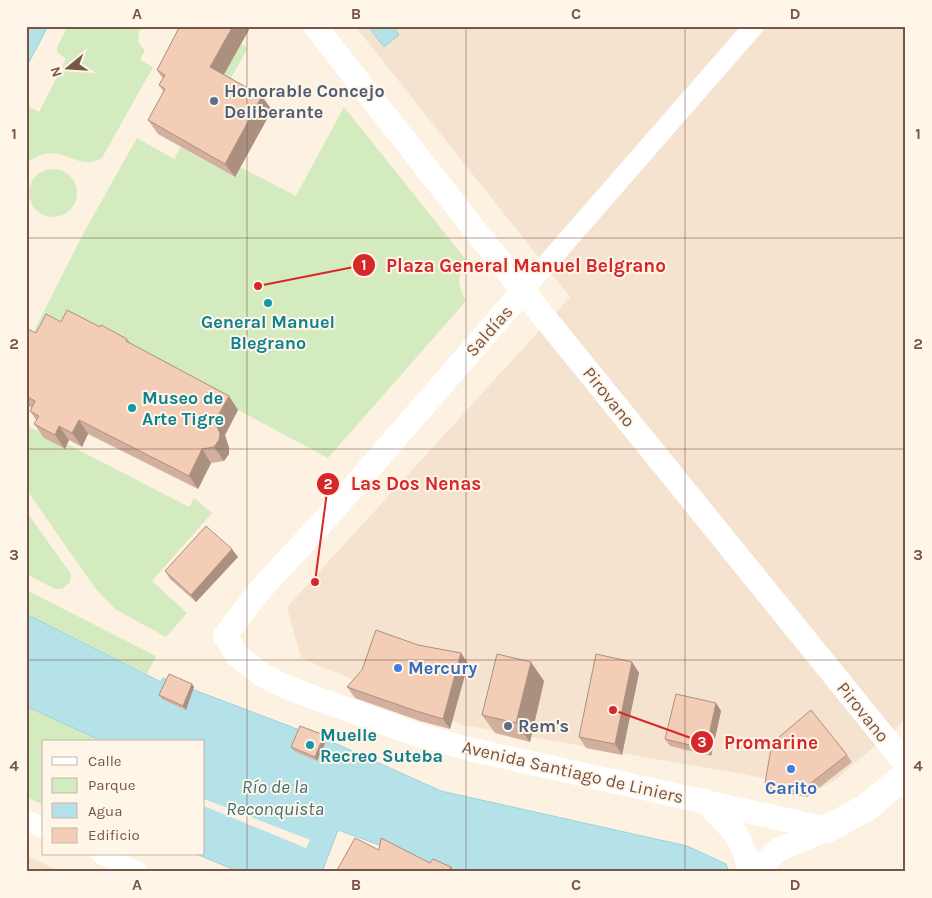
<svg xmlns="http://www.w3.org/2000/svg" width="932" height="898" font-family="Karla,sans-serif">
	<rect width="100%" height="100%" fill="#fdf1e1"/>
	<!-- residential -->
	<path fill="#f5e3cf" d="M355 26H906V720L835 780 821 788 463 725 301 658 287 607 570 297Z
		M26 855 61 872H26Z"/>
	<!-- green -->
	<path fill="#d3ebbf" d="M68 26H136L140 29C137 38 137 44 145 50L140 60 153 67 102 158C73 174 61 136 26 164V109L28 106 39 112 66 59 57 52V47Z
		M241 44 248 48 227 85 220 81Z
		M344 107 467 261C457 277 457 284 466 301L328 458 135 355 30 339 84 232 137 138 174 159 181 147 234 177 240 167 296 196Z
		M29 193a24 24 0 1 1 48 0a24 24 0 1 1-48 0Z
		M26 425 46 435 44 438 64 449 67 444 189 507 194 498 212 513 152 581 187 613 166 637 115 609 95 588 26 489Z
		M26 511 71 574 70 582 62 589H55L26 574Z
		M26 590 156 656 147 674 26 614Z
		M26 706 104 742H44V805L26 797Z"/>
	<!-- water -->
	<path fill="#b5e2e8" stroke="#9bd3da" d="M26 26H48L26 68Z
		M368 26H393L399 35 384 47Z
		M26 614 161 682 163 678 339 745 441 791 687 846 726 864 729 872H454L338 830 322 872H240L196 854H204V742H104L26 706Z"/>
	<!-- pier -->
	<path fill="#fdf1e1" d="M204 799 310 840 306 848 204 806Z"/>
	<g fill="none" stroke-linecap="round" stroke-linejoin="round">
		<!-- minor -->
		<path stroke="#fff" stroke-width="20" d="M523 291 754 26
			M26 820 44 828
			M101 854 138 872"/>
		<!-- tertiary -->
		<path stroke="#fff" stroke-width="24" d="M315 26 523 291 906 764
			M523 291 329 515 261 589 225 636 238 656 262 675 288 688 418 735 473 750 827 829
			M705 801 737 835 746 856 749 872
			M755 872 778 850 827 829"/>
		<!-- secondary -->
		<path stroke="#fff" stroke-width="28" d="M827 829 866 808 906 775"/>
	</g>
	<!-- wall -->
	<path fill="#d2b09d" d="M180 26H251L224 75 272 110 235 177 158 134 148 120 164 92 159 85 163 79 157 70Z
		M61 322 100 327 127 339 131 344 238 410 225 435 229 448V454L224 461 211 463 198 489 88 434 82 447 69 440 65 449 44 438 34 424 36 420 30 411 32 408 26 405V328L36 333Z
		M238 557 196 602 170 579 165 571Z
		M418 645 461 653 468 664 450 729 420 721 355 698 347 687Z
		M632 662 639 673 622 755 586 748 579 737Z
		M544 681 530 742 495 733 482 715Z
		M192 684 194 687 186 710 162 699 159 695Z
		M716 703 721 711 711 756 670 746 665 739Z
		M324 735 327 739 317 761 294 751 291 747Z
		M847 755 852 762 807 797 771 791 765 783Z"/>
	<!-- shaded-wall -->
	<path fill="#ab9080" d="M233 26H251L220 81 210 67Z
		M262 96 272 110 235 177 225 164Z
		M229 396 238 410 225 435 229 448V454L224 461 214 447 215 421Z
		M79 420 88 434 82 447 72 433Z
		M59 426 69 440 65 449 55 435Z
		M202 449 211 463 198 489 189 476Z
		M232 549 238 557 196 602 191 595Z
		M461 653 468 664 450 729 443 719Z
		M531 662 544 681 530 742 516 723Z
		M632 662 639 673 622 755 615 744Z
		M192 684 194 687 186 710 183 706Z
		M716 703 721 711 711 756 706 749Z
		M324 735 327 739 317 761 315 757Z
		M451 867 454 872H448Z"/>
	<!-- building -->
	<path fill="#f4cdb7" stroke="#ab9080" d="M180 26H233L210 67 262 96 225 164 148 120 165 89 159 85 165 75 157 70Z
		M67 310 100 327 101 325 127 339 126 341 229 396 215 421 220 434 219 440 214 447 202 449 189 476 79 420 72 433 59 426 55 435 34 424 39 416 30 411 35 401 26 396V328L36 333 46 314 61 322Z
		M206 526 232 549 191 595 165 571Z
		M376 630 418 645 461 653 443 719 413 710 347 687 362 670Z
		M497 654 531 662 516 723 482 715Z
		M596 654 632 662 615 744 579 737Z
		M169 674 192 684 183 706 159 695Z
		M676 694 716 703 706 749 665 739Z
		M811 710 847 755 802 790 765 783 772 743Z
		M300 726 324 735 315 757 291 747Z
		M355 838 379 850 381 838 430 863 433 859 451 867 448 872H336Z"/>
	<!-- grid -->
	<path fill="none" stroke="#765647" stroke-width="1" stroke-opacity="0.55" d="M247 26V872M466 26V872M685 26V872M26 238H906M26 449H906M26 660H906"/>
	<!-- markers -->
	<g fill="#5c6f8a" stroke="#fff5e9" stroke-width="2">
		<circle cx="214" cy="101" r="5"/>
		<circle cx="508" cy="726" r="5"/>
	</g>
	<g fill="#0f9aa8" stroke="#fff5e9" stroke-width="2">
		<circle cx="268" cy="303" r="5"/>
		<circle cx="132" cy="408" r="5"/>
		<circle cx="310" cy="745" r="5"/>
	</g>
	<g fill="#3f7fe0" stroke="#fff5e9" stroke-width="2">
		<circle cx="398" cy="668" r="5"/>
		<circle cx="791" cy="769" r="5"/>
	</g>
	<g text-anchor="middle" stroke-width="4" stroke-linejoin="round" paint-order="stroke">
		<!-- service labels -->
		<g font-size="18" font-weight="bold" fill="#4e5e75" stroke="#fff5e9" text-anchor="start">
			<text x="224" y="97">Honorable Concejo<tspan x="224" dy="21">Deliberante</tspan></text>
			<text x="518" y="732">Rem's</text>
		</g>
		<!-- culture labels -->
		<g font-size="18" font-weight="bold" fill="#0d838f" stroke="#fff5e9" text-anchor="start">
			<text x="268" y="328" text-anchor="middle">General Manuel<tspan x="268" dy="21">Blegrano</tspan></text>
			<text x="142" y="404">Museo de<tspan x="142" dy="21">Arte Tigre</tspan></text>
			<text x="320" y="741">Muelle<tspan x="320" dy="21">Recreo Suteba</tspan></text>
		</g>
		<!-- street labels -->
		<g font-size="18" fill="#765647" stroke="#fff5e9">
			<text transform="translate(489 331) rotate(-49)" y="6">Saldías</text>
			<text transform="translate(609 397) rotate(51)" y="6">Pirovano</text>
			<text transform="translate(863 712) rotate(51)" y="6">Pirovano</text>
			<text transform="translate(573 772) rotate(13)" y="6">Avenida Santiago de Liniers</text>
		</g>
		<!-- shop labels -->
		<g font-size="18" font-weight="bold" fill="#366cbe" stroke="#fff5e9" text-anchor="start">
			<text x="408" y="674">Mercury</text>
			<text x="791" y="794" text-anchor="middle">Carito</text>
		</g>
		<!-- water labels -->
		<g font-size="19" font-style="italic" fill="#3a747c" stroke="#fff5e9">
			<text x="275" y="793">Río de la<tspan x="275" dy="22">Reconquista</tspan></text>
		</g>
	</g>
	<!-- callouts -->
	<path fill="none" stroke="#d62828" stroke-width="2" d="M258 286L364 265M315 582L328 484M613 710L702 742"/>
	<g fill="#d62828" stroke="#fff5e9" stroke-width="2">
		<circle cx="258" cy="286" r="5"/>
		<circle cx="315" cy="582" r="5"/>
		<circle cx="613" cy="710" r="5"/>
		<circle cx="364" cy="265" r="12"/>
		<circle cx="328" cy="484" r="12"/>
		<circle cx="702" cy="742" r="12"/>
	</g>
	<g font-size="15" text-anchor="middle" font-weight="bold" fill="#fff">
		<text x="364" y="270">1</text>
		<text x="328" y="489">2</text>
		<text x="702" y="747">3</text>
	</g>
	<g font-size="19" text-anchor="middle" font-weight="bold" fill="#d62828" stroke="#fff5e9" stroke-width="4" stroke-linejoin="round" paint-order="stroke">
		<text x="526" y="272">Plaza General Manuel Belgrano</text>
		<text x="416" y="490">Las Dos Nenas</text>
		<text x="771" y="749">Promarine</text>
	</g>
	<!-- border -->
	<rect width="932" height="898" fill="none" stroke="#fff5e9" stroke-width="55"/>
	<!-- legend -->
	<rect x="42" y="740" width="162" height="115" fill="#fff5e9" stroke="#c8b5a8"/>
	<rect x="52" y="757" width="25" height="8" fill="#ffffff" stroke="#c8b5a8"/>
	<text x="88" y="766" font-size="15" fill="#765647">Calle</text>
	<rect x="52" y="778" width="25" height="15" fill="#d3ebbf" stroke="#c8b5a8"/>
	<text x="88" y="790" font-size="15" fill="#765647">Parque</text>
	<rect x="52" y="803" width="25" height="15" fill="#b5e2e8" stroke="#c8b5a8"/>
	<text x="88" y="816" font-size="15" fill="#765647">Agua</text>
	<rect x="52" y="828" width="25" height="15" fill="#f4cdb7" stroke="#c8b5a8"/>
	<text x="88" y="840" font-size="15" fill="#765647">Edificio</text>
	<!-- north arrow -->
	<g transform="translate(68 68) rotate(252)" stroke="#fff5e9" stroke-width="4" paint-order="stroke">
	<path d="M0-4L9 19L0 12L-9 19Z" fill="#765647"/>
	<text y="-8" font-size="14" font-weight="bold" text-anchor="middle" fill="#765647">N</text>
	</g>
	<rect x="28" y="28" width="876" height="842" fill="none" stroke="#765647" stroke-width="2"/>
	<g font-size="16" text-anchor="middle" font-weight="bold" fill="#765647">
		<text x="137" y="19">A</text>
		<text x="356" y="19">B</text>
		<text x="576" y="19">C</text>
		<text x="795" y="19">D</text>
		<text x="14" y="139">1</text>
		<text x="918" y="139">1</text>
		<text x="14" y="349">2</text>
		<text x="918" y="349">2</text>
		<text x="14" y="560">3</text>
		<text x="918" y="560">3</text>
		<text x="14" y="771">4</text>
		<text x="918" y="771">4</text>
		<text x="137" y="890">A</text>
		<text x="356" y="890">B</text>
		<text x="576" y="890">C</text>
		<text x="795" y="890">D</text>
	</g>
</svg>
